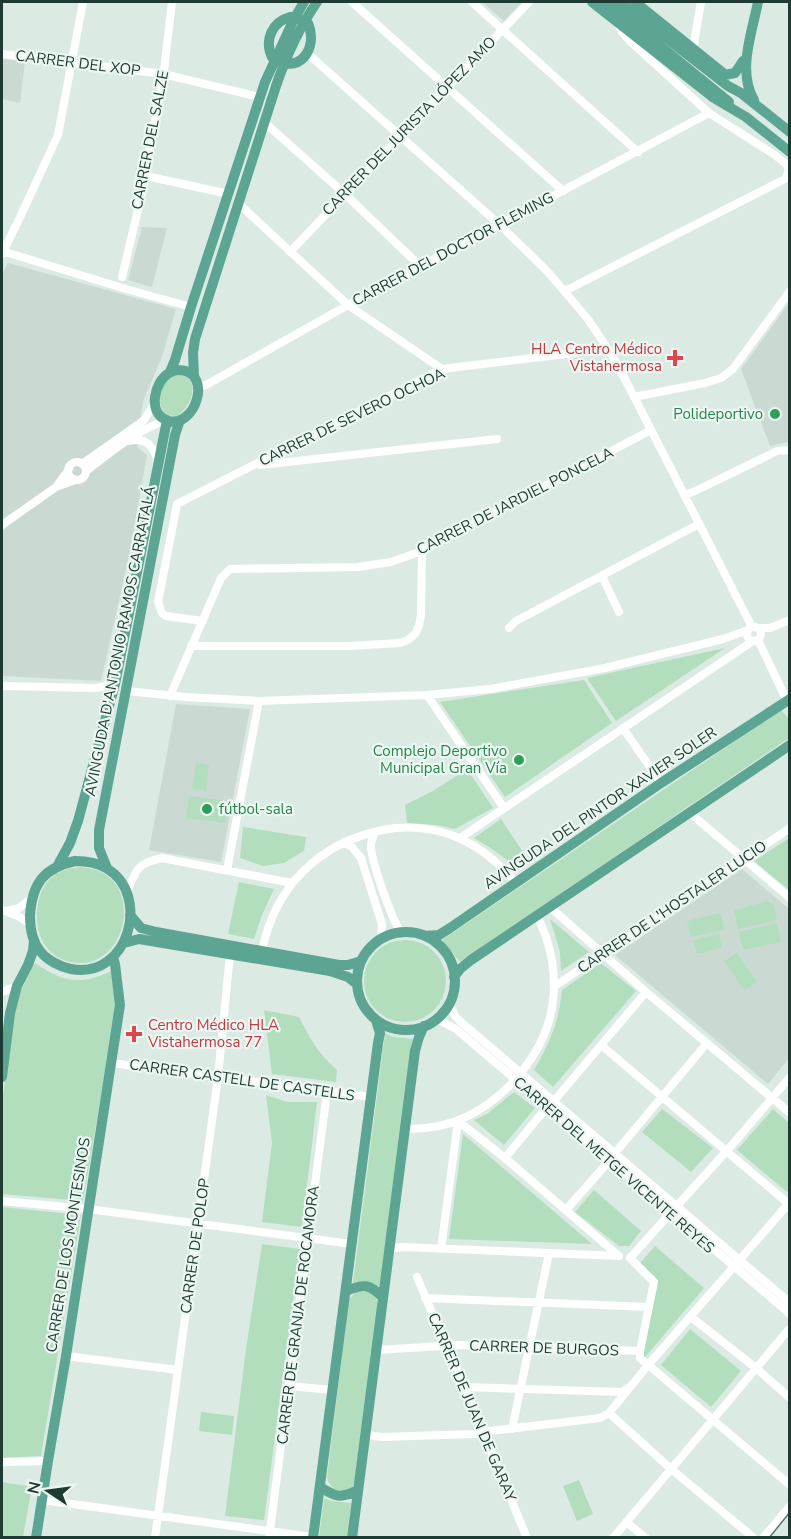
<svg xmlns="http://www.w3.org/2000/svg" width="791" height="1539" font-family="'Nunito Sans',sans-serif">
	<rect width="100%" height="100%" fill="#dceae4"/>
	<!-- built -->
	<path fill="#cadad3" d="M482 2H522L504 21Z
		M2 59 25 61 20 103 2 99Z
		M142 227 167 228 152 287 128 280Z
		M8 263 176 309 162 357 143 401 137 447 147 455 130 551 101 681 2 676V531L8 526 2 519V274Z
		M789 303V440L788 442 770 446 741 369Z
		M176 704 250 709 221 862 149 850Z
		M742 869 789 909V1058L768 1084 615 955Z"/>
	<!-- green -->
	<path fill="#b2debe" d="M176 374C203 377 192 406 177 416L166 415C154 402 161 382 176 374Z
		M725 648 616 721 587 678Z
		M584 680 612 723 505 797 440 702Z
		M781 710 789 719V738L460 962 442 940Z
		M196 763 209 765 206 791 192 789Z
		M467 769 493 808 455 829 437 825 407 823 405 805 433 791Z
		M189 796 228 801 225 823 186 818Z
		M501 819 529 861 518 868 492 849 474 838Z
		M243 827 306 837 304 851 284 863 263 866 240 858Z
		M789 838V890L754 861Z
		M81 867C89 868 96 869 103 873 140 894 125 962 81 963 51 963 35 940 37 911 38 899 42 886 51 878 60 870 70 868 81 867Z
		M239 882 274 889 262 915 254 939 228 934Z
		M768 901 774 906 777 920 738 929 734 910Z
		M721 913 724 930 691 937 687 921Z
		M550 919 589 952 561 971 560 952Z
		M777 923 781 942 743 950 739 932Z
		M719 934 722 948 697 954 693 940Z
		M364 981a41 41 0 1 1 82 0a41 41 0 1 1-82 0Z
		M737 953 757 982 744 990 724 961Z
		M35 963C64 983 80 985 112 971L116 1008 83 1201 2 1194V1104L13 1018 21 990Z
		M601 963 636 991 553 1087 534 1070C550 1043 559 1021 562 990Z
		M264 1010 299 1017C310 1038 318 1054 337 1070L336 1082 272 1074Z
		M385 1033 393 1037 413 1039 380 1287C370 1281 364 1281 353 1283Z
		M514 1092 535 1108 504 1145 474 1120 487 1114Z
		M266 1095 287 1102H317L302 1227 262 1222 272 1143Z
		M662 1109 713 1148 691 1172 642 1132Z
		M773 1109 789 1123 790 1188 787 1192 737 1150Z
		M463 1134 592 1244 449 1239Z
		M594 1190 641 1231 629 1246H619L575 1212Z
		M2 1207 81 1215 41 1456 2 1458Z
		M262 1244 300 1249 264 1520 225 1516 246 1349Z
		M655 1246 704 1288 640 1363 657 1279 640 1263Z
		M363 1290C372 1293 375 1295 378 1304L355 1483C347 1497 330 1492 327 1477L349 1299 356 1292Z
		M690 1329 741 1371 711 1407 661 1365Z
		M201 1412 234 1416 232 1435 199 1431Z
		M579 1480 593 1514 577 1521 563 1486Z
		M2 1482 32 1487 23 1537H2Z
		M324 1498 332 1501 351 1503 347 1537 319 1538Z"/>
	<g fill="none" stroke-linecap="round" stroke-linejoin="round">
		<!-- minor -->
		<path stroke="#fff" stroke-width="8" d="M352 2 563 191
			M472 2 638 152
			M694 50 695 37 701 2
			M307 53 500 225 548 272 587 318 612 355 626 381 752 627
			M2 54 163 74 260 97
			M264 122 345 194 420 266
			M146 176 229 194
			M238 203 348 305 442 369
			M2 251 126 289 191 307
			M290 252 529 2
			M2 254 22 213 58 135 83 2
			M122 277 146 176 144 173 162 87 172 2
			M565 291 785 179 789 171 787 165 775 155 709 113 631 42 622 32 619 25
			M198 387 206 385 348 305 709 113
			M634 397 705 383 721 378 733 369 790 291
			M129 441C147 437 153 446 158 462
			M68 471a9 9 0 1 1 18 0a9 9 0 1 1-18 0Z
			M82 464 143 421 155 403
			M260 465 497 439
			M69 469 56 487 76 480
			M86 471C111 452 136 431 166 420
			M684 495 693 492 769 455 777 451 790 450
			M2 525 56 487
			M602 576 619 612
			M203 621 166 616 162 613 158 602 177 504 442 369 608 349
			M747 634a7 7 0 1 1 14 0a7 7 0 1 1-14 0Z
			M509 628 516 621 699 524
			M759 628H770L790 620
			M758 640 787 701
			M191 646H349L400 643 408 640 415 634 419 626 421 615 422 551
			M2 686 96 688 115 684
			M126 691 186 697 259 701 427 695 490 689 605 668 723 639 748 630
			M427 695 504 808
			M170 696 221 578 230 569 358 567 391 562 422 551 651 430
			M623 728 661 783
			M690 813 790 898
			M375 832C373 837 371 840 371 846 371 861 392 920 401 932
			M460 838 753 641
			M344 842 352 847 361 858 382 924 381 939
			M227 870 259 701
			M127 892C136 870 137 863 162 858L292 883
			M550 907 646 992 790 1113
			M2 910 18 916 30 924
			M7 911 19 908 32 898
			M262 951C275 886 319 843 383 830 408 825 436 828 459 838 481 848 501 865 516 883
			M555 986 790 828
			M2 992 17 986
			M449 1003 455 1016 461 1022 790 1303
			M437 1019 456 1029 790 1314
			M601 1045 790 1205
			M112 1063 371 1097
			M521 1073C525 1067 530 1061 534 1054 561 1012 559 959 537 916
			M554 1101 646 992
			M405 1129C451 1130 484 1113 515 1080
			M615 1153 707 1043
			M505 1158 547 1107
			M2 1201 88 1209 352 1244
			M566 1210 609 1161
			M389 1249 403 1247 619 1256
			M441 1249 458 1121 505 1158 619 1256
			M630 1258 654 1282 640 1351V1358L790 1485
			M630 1258 732 1145 790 1077
			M417 1277 446 1346 452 1356 527 1538
			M425 1298 649 1307
			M691 1317 756 1368 790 1398
			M376 1350 459 1345 640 1351
			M66 1356 178 1370
			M289 1386 332 1390
			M464 1387 622 1392 628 1388
			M609 1413 670 1468 754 1538
			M512 1429 549 1253
			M365 1433 373 1436 382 1437 475 1434 490 1431 600 1418 609 1413 649 1364 790 1202
			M2 1462 48 1461
			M43 1500 313 1537
			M626 1522 646 1538
			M155 1538 218 1077 230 954
			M269 1538 327 1092
			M613 1538 790 1328
			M763 1538 790 1506"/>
		<!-- major -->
		<path stroke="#5ca592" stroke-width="10" d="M592 2 714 98 746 117 790 152
			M606 2 729 102
			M620 2 728 86 741 93 790 132
			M635 2 723 73
			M290 17H295L308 23C319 49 298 77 272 57 264 40 272 22 290 17Z
			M725 75 735 73 743 61
			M754 100C737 71 752 33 758 2
			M178 370C215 370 195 432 166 420 147 412 155 381 169 373 171 372 176 370 178 370Z
			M170 372 175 360 191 307 265 82 293 21 304 2
			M194 376 193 353 195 339 276 86C286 57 299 28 317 2
			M75 861C86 861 96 862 106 868 152 894 129 980 71 969 60 967 47 960 40 951 32 941 30 927 30 916 32 883 44 868 75 861Z
			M58 865 70 843 78 821 115 684 167 420
			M107 868 99 848V830L175 435 180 420
			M130 915 141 928 156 932 339 965H348L361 961
			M357 981a49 49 0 1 1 98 0a49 49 0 1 1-98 0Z
			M425 936 439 935 450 928 661 783 790 699
			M124 943 139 939 330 971 348 977 357 984
			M454 977 460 969 471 960 790 745
			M2 1077 10 1013 17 986 28 965 33 951 34 940
			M346 1291C363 1284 370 1283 383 1298
			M320 1487C336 1497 340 1499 358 1490
			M36 1538 48 1461 66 1356 120 1005 115 964 113 957
			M313 1538 378 1043 380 1033 376 1020
			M352 1538 415 1051 419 1037 424 1026"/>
		<!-- tram -->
		<path stroke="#57776e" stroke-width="1.5" d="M769 1538 790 1512"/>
	</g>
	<!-- markers -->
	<g fill="#e0444e" stroke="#edf7f2" stroke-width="2">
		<path d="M672 349h6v6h6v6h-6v6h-6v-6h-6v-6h6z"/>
		<path d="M131 1025h6v6h6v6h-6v6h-6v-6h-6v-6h6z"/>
	</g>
	<g fill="#2e9e5b" stroke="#edf7f2" stroke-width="2">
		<circle cx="775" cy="414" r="6"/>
		<circle cx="519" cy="760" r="6"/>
		<circle cx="207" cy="809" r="6"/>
	</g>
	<g text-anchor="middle" stroke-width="4.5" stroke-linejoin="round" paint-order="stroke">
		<!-- street labels -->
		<g font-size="15" fill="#1d3b33" stroke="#edf7f2">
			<text transform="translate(78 63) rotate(7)" y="5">CARRER DEL XOP</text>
			<text transform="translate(409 126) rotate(-46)" y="5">CARRER DEL JURISTA LÓPEZ AMO</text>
			<text transform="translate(150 140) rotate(-79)" y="5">CARRER DEL SALZE</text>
			<text transform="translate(453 249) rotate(-28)" y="5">CARRER DEL DOCTOR FLEMING</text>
			<text transform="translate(352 417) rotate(-26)" y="5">CARRER DE SEVERO OCHOA</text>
			<text transform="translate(515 501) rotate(-27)" y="5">CARRER DE JARDIEL PONCELA</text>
			<text transform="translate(120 641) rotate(-79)" y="5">AVINGUDA D'ANTONIO RAMOS CARRATALÁ</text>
			<text transform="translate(600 808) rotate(-34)" y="5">AVINGUDA DEL PINTOR XAVIER SOLER</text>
			<text transform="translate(672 907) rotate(-34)" y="5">CARRER DE L'HOSTALER LUCIO</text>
			<text transform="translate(242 1080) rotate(8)" y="5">CARRER CASTELL DE CASTELLS</text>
			<text transform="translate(614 1165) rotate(41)" y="5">CARRER DEL METGE VICENTE REYES</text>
			<text transform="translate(68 1245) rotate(-81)" y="5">CARRER DE LOS MONTESINOS</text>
			<text transform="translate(195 1246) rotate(-82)" y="5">CARRER DE POLOP</text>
			<text transform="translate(298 1315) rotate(-83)" y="5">CARRER DE GRANJA DE ROCAMORA</text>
			<text transform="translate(544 1348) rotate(2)" y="5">CARRER DE BURGOS</text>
			<text transform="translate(472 1407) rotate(67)" y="5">CARRER DE JUAN DE GARAY</text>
		</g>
		<!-- health labels -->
		<g font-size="15" fill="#be3a42" stroke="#edf7f2" text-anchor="end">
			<text x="662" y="354">HLA Centro Médico<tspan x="662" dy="17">Vistahermosa</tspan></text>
			<text x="148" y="1030" text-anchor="start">Centro Médico HLA<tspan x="148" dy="17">Vistahermosa 77</tspan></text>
		</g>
		<!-- leisure labels -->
		<g font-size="15" fill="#27864d" stroke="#edf7f2" text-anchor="end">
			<text x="763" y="419">Polideportivo</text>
			<text x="507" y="756">Complejo Deportivo<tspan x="507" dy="17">Municipal Gran Vía</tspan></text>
			<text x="219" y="814" text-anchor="start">fútbol-sala</text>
		</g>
	</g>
	<!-- border -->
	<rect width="791" height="1539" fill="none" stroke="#1d3b33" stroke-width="6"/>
	<!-- north arrow -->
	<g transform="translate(48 1491) rotate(283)" stroke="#edf7f2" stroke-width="4.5" paint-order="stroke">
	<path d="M0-4.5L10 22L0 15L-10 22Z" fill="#1d3b33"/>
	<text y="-9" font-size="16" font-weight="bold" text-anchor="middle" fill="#1d3b33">N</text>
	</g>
</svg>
